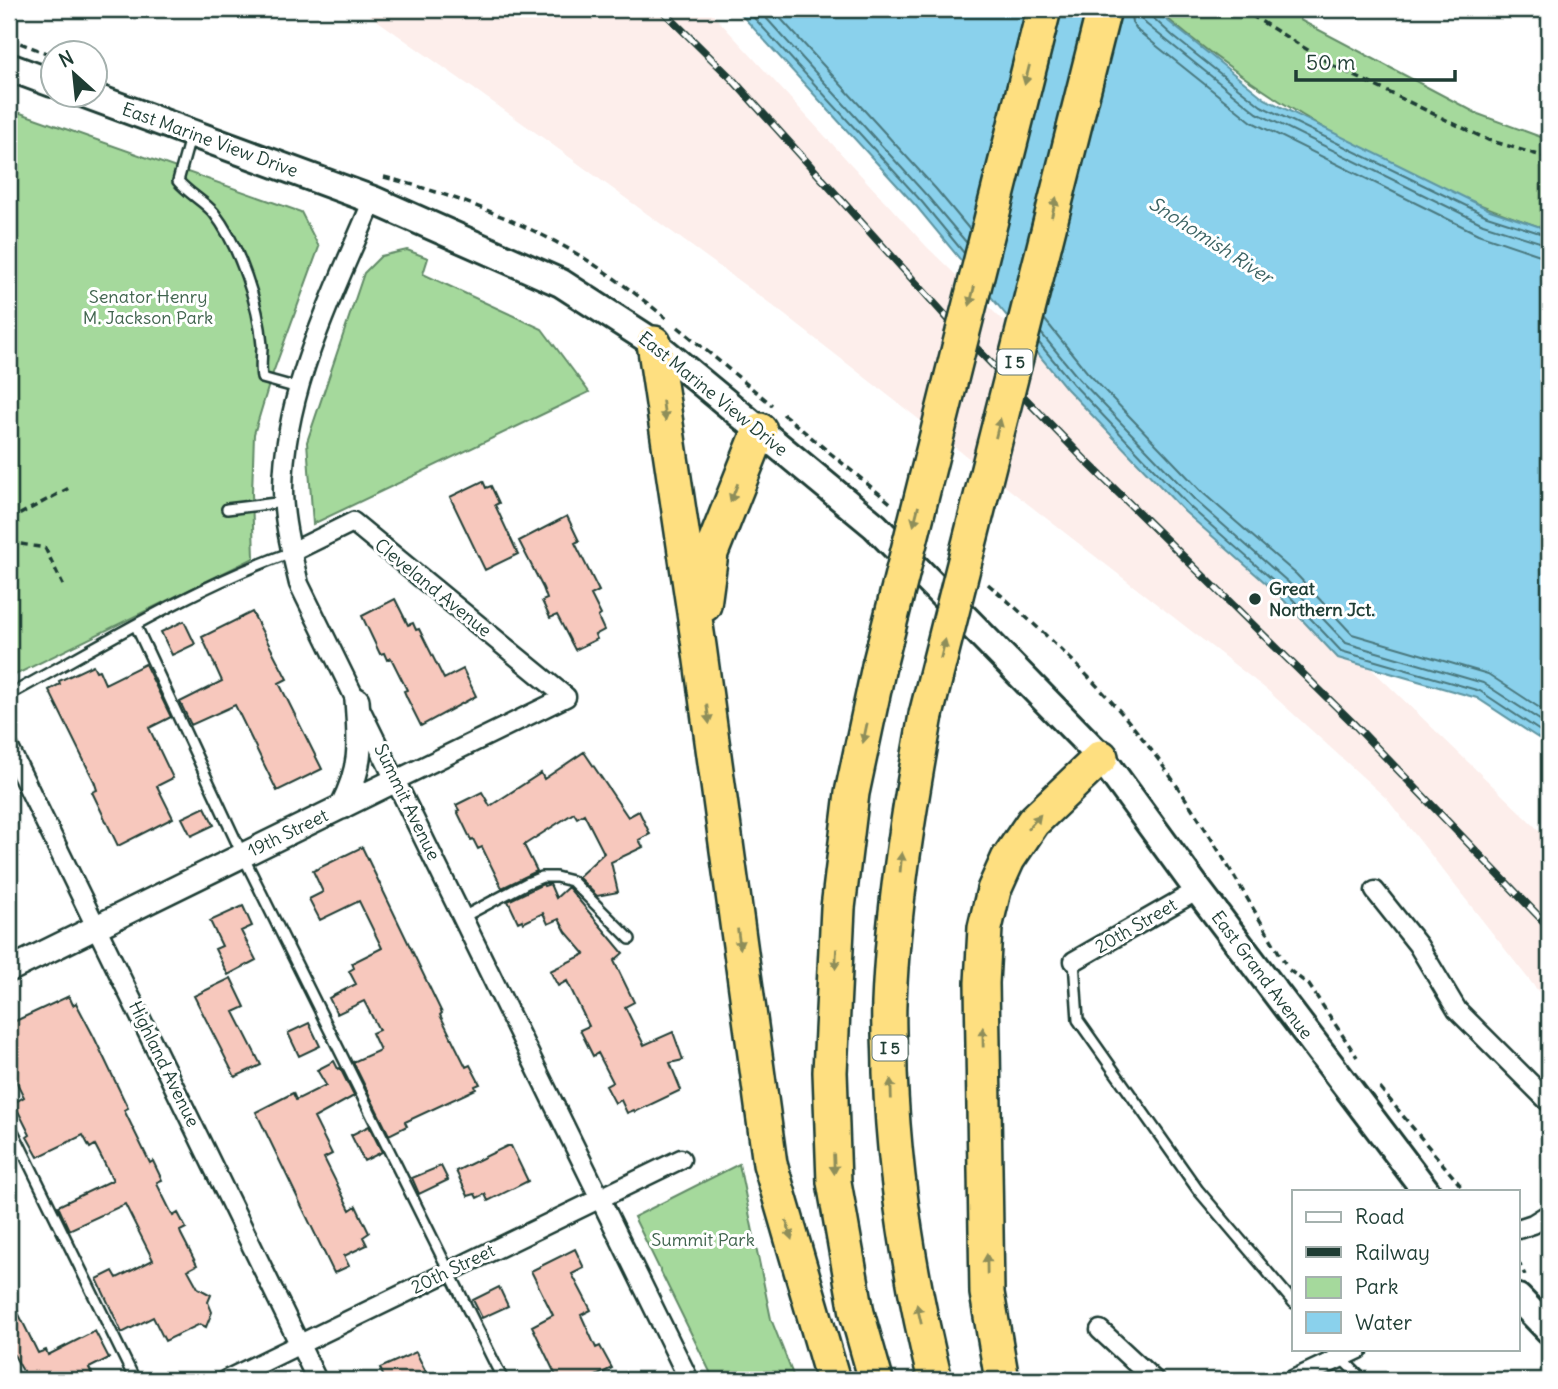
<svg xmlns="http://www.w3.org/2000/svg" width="1558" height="1389" font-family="Delius,sans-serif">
	<rect width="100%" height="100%" fill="#fff"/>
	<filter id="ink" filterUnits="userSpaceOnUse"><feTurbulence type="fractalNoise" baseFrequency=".0143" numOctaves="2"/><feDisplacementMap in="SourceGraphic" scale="14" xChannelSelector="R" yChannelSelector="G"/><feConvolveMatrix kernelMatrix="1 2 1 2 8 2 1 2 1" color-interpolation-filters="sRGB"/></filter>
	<g filter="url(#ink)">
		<!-- built -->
		<path fill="#fdeeeb" d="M361 9H708L927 247 1187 499 1334 633 1549 840V1005L1387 799 1266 689 768 302 535 132Z"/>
		<!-- green -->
		<path fill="#a5d99c" stroke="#628b68" stroke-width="2" d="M1156 9H1302L1300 20 1478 114 1549 140V230C1407 182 1270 107 1156 9Z
			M9 109 301 212 319 247 270 381 254 434 252 493 254 558 9 678Z
			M407 250 428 258 423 274 542 329 589 392 313 524 307 442 364 273 381 256Z
			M739 1164 771 1319 795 1380H714L634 1217Z"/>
		<!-- water -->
		<path fill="#8ad1ec" stroke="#5f96a2" stroke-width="2" d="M736 9H1153L1265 99 1490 210 1549 230V745L1477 698 1338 658 1277 593 1185 512 1067 389 917 207Z"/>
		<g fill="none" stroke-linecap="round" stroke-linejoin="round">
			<!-- shore -->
			<path stroke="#4a787e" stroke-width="2" d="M746 9 922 202 964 253
				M758 9 928 197 966 242
				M772 9 936 189 970 230
				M1130 9 1132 22 1138 31 1252 122 1478 234 1540 255 1549 256
				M1140 9 1141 18 1146 24 1257 113 1483 224 1549 245
				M1149 9 1151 16 1174 37 1261 106 1487 216 1549 236
				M1045 320 1087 372 1203 493 1296 574 1352 634 1488 674 1549 714
				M1041 333 1079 379 1196 501 1288 582 1346 643 1483 683 1549 726
				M1039 343 1073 384 1190 507 1282 588 1341 651 1480 691 1549 737"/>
		</g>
		<!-- building -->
		<path fill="#f7c8bd" stroke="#1f3d34" stroke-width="2" d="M483 481 486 488 491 486 499 503 495 505 518 554 485 570 450 497Z
			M567 516 579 541 575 543 599 591 591 595 601 615 598 617 604 630 595 635 597 639 575 650 557 615 550 618 542 601 547 599 543 588 519 541Z
			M395 599 408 625 413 623 416 630 419 629 444 679 463 669 476 696 421 726 407 698 404 691 407 690 391 658 387 660 384 653 380 654 362 616Z
			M252 612 287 679 279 683 322 769 277 791 235 705 191 725 180 702 222 681 202 637Z
			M184 621 195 644 172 655 161 632Z
			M145 664 171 717 149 728 173 778 157 786 173 818 118 846 92 792 97 790 94 781 49 690 60 684 59 681 93 665 96 671 99 670 105 684Z
			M584 752 628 817 639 811 650 834 639 840 643 847 611 862 618 892 597 896 578 877 604 853 584 814 577 818 574 813 524 845 537 871 502 888 482 847 478 849 473 839 471 840 457 811 459 810 456 805 482 792 490 806 541 773 544 779Z
			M205 807 214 825 191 836 182 818Z
			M362 847 442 1013 440 1015 466 1067 470 1065 480 1084 475 1086 476 1089 405 1122 407 1126 389 1135 353 1062 380 1050 372 1033 379 1030 364 1001 337 1014 329 998 356 984 349 971 354 968 352 963 382 948 359 901 320 920 309 899 323 892 313 871Z
			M543 884 544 886 550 884 556 898 568 887 623 953 614 961 634 1002 625 1007 644 1045 673 1032 683 1060 670 1063 681 1090 635 1112 634 1110 627 1113 621 1100 615 1103 606 1086 613 1082 598 1053 593 1056 580 1030 589 1026 567 981 558 986 550 971 585 954 566 932 559 919 548 924 543 913 523 923 522 920 518 922 508 901Z
			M243 906 252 926 241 931 256 960 228 975 215 949 222 946 210 921Z
			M231 978 245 1007 234 1012 261 1065 235 1077 194 996Z
			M69 996 73 1005 76 1003 94 1037 128 1108 124 1110 150 1163 153 1161 162 1180 157 1182 158 1186 173 1216 178 1213 186 1228 180 1231 181 1234 197 1265 188 1270 198 1288 211 1295 208 1302 212 1312 206 1327 200 1324 165 1341 153 1317 122 1333 97 1279 113 1271 117 1278 153 1260 125 1204 69 1230 58 1206 113 1180 95 1145 90 1148 83 1135 38 1157 27 1137 30 1135 14 1103 24 1097 9 1067V1024Z
			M309 1023 320 1046 299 1056 288 1033Z
			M334 1061 338 1069 340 1068 354 1096 314 1118 332 1154 324 1158 350 1210 356 1206 369 1233 363 1237 367 1245 344 1256 349 1266 334 1273 256 1112 293 1093 296 1100 326 1085 317 1070Z
			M369 1126 382 1152 364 1161 351 1135Z
			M507 1146H511L528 1181 488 1201 485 1194 477 1198 475 1194 468 1196 456 1171Z
			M441 1166 448 1180 419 1194 412 1178Z
			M575 1249 584 1268 572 1274 591 1310 581 1315 596 1348 600 1346 612 1368 588 1380H558L532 1326 553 1315 531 1271Z
			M499 1287 508 1306 482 1318 473 1300Z
			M9 1294 38 1353 46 1350 48 1355 95 1331 109 1358 89 1368 95 1380H28L14 1355 9 1358Z
			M416 1352 426 1372 411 1380H385L380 1368Z"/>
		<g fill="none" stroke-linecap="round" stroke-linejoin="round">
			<!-- service casing -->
			<g stroke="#1f3d34" stroke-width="14">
				<path id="service" d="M191 134 178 181C189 194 204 201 214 213 239 245 259 305 262 345 262 356 260 367 262 378L298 388
					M227 509 284 502
					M136 626 243 856 503 1380
					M9 695C99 646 195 586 292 552
					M463 917 527 883 542 877H556L572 881 630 939
					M1074 961 1078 1020 1198 1190 1294 1303
					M9 1123 135 1380
					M1332 1349 1363 1380"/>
			</g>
			<!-- minor casing -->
			<g stroke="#1f3d34" stroke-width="23">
				<path id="minor" d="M373 200C335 292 284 387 283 489 283 520 292 554 299 584L689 1380
					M292 552 353 522 566 697 396 780
					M9 748 317 1380
					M1375 891 1418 945 1457 1010 1549 1102
					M1074 961 1198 890
					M1518 1229 1533 1224 1549 1214
					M1100 1330 1154 1380
					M226 1380 681 1159
					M1293 1380 1359 1349"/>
			</g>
			<!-- tertiary casing -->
			<g stroke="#1f3d34" stroke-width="28">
				<path id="tertiary" d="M342 807C363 765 360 744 357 700
					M9 970 396 780"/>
			</g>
			<!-- secondary casing -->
			<g stroke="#1f3d34" stroke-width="32">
				<path id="secondary" d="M9 67 52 83
					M85 94 373 200 561 283 654 343 875 526 1101 757 1198 890 1426 1191
					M1518 1298 1549 1330"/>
			</g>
			<!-- motorway casing -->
			<g stroke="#1f3d34" stroke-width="38">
				<path id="motorway" d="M654 343 699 646 770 1164 833 1380
					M704 605 711 553 760 430
					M926 715C909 810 893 906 889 1003 888 1026 890 1049 890 1072 894 1177 910 1279 935 1380
					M876 1380 857 1313 834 1182 830 1072 838 908 852 793 879 666
					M1002 1380 987 1293 982 983 985 928 994 890 1008 859 1033 822 1101 757"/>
			</g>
			<!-- path -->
			<path stroke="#1f3d34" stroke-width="3.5" stroke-dasharray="7 5" stroke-linecap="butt" d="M1241 9 1334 66 1488 140 1549 158
				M9 39 52 55
				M384 177C439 191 495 211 546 237 589 258 629 288 666 318
				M678 327 772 405
				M783 414 893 505
				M9 520 71 487
				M9 542 45 548 63 585
				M988 584C1042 630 1094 678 1139 734 1195 805 1239 885 1285 963
				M1289 970 1309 985 1357 1057
				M1380 1088 1465 1191
				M1518 1261 1525 1275"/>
			<!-- service -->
			<use href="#service" stroke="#fff" stroke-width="9"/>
			<!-- minor -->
			<use href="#minor" stroke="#fff" stroke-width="18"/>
			<!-- tertiary -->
			<use href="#tertiary" stroke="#fff" stroke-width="23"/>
			<!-- secondary -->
			<use href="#secondary" stroke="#fff" stroke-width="26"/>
			<!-- motorway -->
			<use href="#motorway" stroke="#fedf80" stroke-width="33"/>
			<!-- rail casing -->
			<g stroke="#1f3d34" stroke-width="8">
				<path id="rail" d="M661 9 732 79 952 323 1087 462 1350 720 1549 927"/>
			</g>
			<!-- rail -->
			<use href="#rail" stroke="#fff" stroke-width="5" stroke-dasharray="16" stroke-linecap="butt"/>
			<!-- motorway-bridge casing -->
			<g stroke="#1f3d34" stroke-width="38" stroke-linecap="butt">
				<path id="motorway-bridge" d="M879 666 1044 9
					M926 715 1104 9"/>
			</g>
			<!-- motorway-bridge -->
			<use href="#motorway-bridge" stroke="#fedf80" stroke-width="33"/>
		</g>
		<!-- one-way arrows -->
		<defs><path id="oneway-solid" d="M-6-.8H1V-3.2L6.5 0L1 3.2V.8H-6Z" transform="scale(1.75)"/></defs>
		<g fill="#8e8e5a">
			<use href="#oneway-solid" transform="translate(1027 75) rotate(104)"/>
			<use href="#oneway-solid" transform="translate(1054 207) rotate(-76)"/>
			<use href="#oneway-solid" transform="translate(972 296) rotate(104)"/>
			<use href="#oneway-solid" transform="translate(664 411) rotate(82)"/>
			<use href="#oneway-solid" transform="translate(998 428) rotate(-76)"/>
			<use href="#oneway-solid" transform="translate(734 493) rotate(111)"/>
			<use href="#oneway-solid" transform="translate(916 516) rotate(104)"/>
			<use href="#oneway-solid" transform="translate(943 649) rotate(-76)"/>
			<use href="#oneway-solid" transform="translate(708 714) rotate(82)"/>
			<use href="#oneway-solid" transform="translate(865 733) rotate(102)"/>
			<use href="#oneway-solid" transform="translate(1034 822) rotate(-49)"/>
			<use href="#oneway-solid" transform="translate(901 862) rotate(-85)"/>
			<use href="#oneway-solid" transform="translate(739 939) rotate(82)"/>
			<use href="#oneway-solid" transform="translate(836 959) rotate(93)"/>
			<use href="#oneway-solid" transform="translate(983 1037) rotate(-91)"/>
			<use href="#oneway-solid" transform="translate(891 1089) rotate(-92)"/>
			<use href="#oneway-solid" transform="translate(834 1164) rotate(88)"/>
			<use href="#oneway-solid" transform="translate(789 1230) rotate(74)"/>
			<use href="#oneway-solid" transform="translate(987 1264) rotate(-91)"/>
			<use href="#oneway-solid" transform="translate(919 1314) rotate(-103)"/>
		</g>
	</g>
	<!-- markers -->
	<circle fill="#1f3d34" stroke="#fff" stroke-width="2.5" cx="1255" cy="599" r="7"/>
	<g text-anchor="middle" stroke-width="6" stroke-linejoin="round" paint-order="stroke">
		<!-- shield labels -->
		<g fill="#fff" stroke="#627771" stroke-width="2">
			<rect x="997.5" y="349.5" width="35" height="25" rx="5"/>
			<rect x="872.5" y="1035.5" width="35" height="25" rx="5"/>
		</g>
		<g font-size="16" font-weight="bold" fill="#1f3d34">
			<text x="1015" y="368">I 5</text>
			<text x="890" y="1054">I 5</text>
		</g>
		<!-- street labels -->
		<g font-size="18" fill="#1f3d34" stroke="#fff">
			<text transform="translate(210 140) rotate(20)" y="6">East Marine View Drive</text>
			<text transform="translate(713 394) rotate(39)" y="6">East Marine View Drive</text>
			<text transform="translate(433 588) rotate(39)" y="6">Cleveland Avenue</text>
			<text transform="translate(407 802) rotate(64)" y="6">Summit Avenue</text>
			<text transform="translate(288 833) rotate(-26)" y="6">19th Street</text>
			<text transform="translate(1136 926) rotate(-30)" y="6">20th Street</text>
			<text transform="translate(1262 975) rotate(53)" y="6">East Grand Avenue</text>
			<text transform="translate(164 1064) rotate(64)" y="6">Highland Avenue</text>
			<text transform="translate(453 1269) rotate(-26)" y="6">20th Street</text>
		</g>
		<!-- park labels -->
		<g font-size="18" fill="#40644e" stroke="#fff">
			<text x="148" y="303">Senator Henry<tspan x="148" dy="21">M. Jackson Park</tspan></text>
			<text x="703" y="1246">Summit Park</text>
		</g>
		<!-- poi labels -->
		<g font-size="18" font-weight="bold" fill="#1f3d34" stroke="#fff" text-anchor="start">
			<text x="1269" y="595">Great<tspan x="1269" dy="21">Northern Jct.</tspan></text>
		</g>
		<!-- water labels -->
		<g font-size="19" font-style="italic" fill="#3a6262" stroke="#fff">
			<text transform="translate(1211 240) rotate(33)" y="7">Snohomish River</text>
		</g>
	</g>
	<!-- margin -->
	<rect width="1558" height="1389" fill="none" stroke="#fff" stroke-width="35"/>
	<rect x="18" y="18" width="1523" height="1354" fill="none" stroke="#1f3d34" stroke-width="2.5" filter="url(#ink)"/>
	<!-- legend -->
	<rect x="1292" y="1190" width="228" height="161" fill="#ffffff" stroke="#a5b1ae" stroke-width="2"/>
	<rect x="1306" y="1212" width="35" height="10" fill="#ffffff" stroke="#a5b1ae" stroke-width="2"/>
	<text x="1355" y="1224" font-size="21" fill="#1f3d34">Road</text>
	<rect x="1306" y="1247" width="35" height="10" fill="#1f3d34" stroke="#a5b1ae" stroke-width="2"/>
	<text x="1355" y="1260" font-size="21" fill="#1f3d34">Railway</text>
	<rect x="1306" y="1277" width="35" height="21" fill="#a5d99c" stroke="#a5b1ae" stroke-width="2"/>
	<text x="1355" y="1294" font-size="21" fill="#1f3d34">Park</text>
	<rect x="1306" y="1312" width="35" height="21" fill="#8ad1ec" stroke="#a5b1ae" stroke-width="2"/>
	<text x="1355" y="1330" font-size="21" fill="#1f3d34">Water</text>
	<!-- north arrow -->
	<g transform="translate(74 74) rotate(333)"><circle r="33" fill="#ffffff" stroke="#a5b1ae" stroke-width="2"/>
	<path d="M0-5L12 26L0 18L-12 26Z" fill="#1f3d34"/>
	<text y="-10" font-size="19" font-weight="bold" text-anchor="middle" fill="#1f3d34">N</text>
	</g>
	<!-- scale -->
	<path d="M1296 70v10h159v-10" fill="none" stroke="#1f3d34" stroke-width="3.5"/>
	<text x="1306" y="70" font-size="21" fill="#1f3d34" stroke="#ffffff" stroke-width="5" paint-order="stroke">50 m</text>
</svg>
